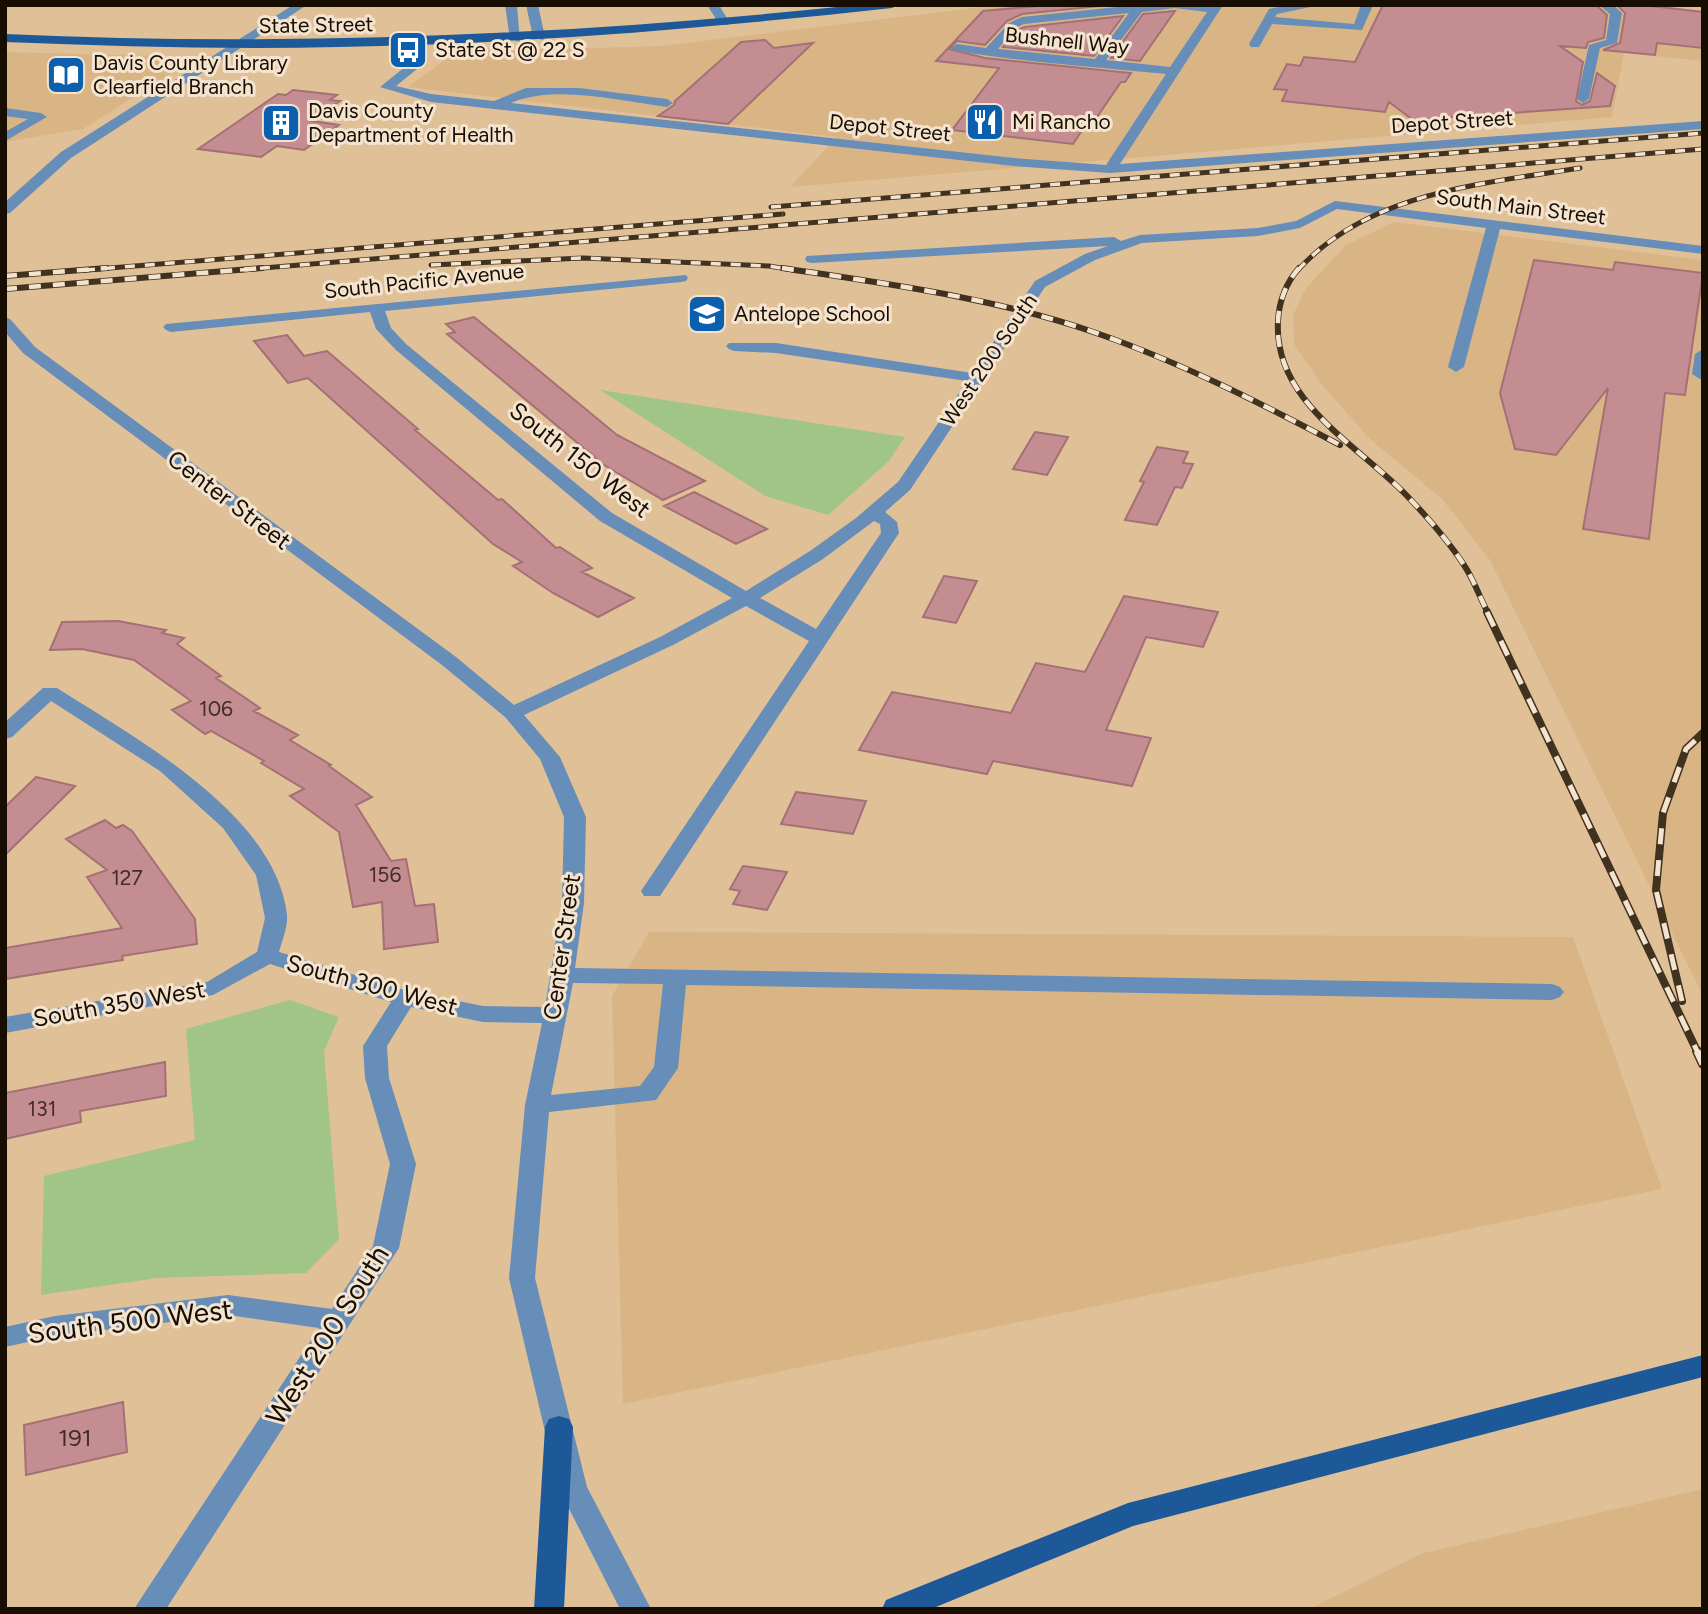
<svg xmlns="http://www.w3.org/2000/svg" width="1708" height="1614" font-family="Figtree,sans-serif">
	<rect width="100%" height="100%" fill="#e0c097"/>
	<!-- built -->
	<path fill="#d9b586" d="M999 5H1644L1703 11V61L1624 53 1612 117 790 187 837 137 408 87 456 52 662 46Z
		M5 52 154 56 178 69 83 129 5 142Z
		M1394 222 1703 260V996L1490 560 1442 499 1370 439 1323 386 1294 344 1293 315 1306 288 1346 245Z
		M649 932 1573 937 1662 1189 623 1404 612 996Z
		M1703 1489V1609H1309L1423 1553Z"/>
	<!-- green -->
	<path fill="#a0c587" d="M600 390 905 437 889 461 828 515 765 496Z
		M290 1000 339 1017 324 1051 339 1239 306 1273 157 1278 41 1295 44 1176 195 1140 186 1029Z"/>
	<!-- building -->
	<path fill="#c38d92" stroke="#a47075" stroke-width="2" d="M1049 5H1109L1022 14 1007 21 985 45 957 41 949 49 985 58 1131 73 1125 82H1121L1095 120H1089L1073 144 952 130 999 68 936 61 983 11Z
		M1383 5H1596L1607 15 1604 38 1588 42 1586 48 1560 46 1583 62 1576 101 1582 105 1590 101 1597 73 1615 86 1610 106 1413 120 1389 102 1385 112 1282 101 1287 90 1274 89 1287 64 1300 66 1304 57 1355 62Z
		M1617 5H1642L1703 12V48L1657 43 1655 55 1603 50 1620 43 1625 13Z
		M1175 11 1140 61 1111 58 1143 14Z
		M1123 16 1094 56 1003 47 1019 29 1025 27Z
		M765 40 774 48 813 43 728 124 658 116 674 105 675 101 741 42Z
		M293 90 337 95 330 100 340 101 312 121 339 125 304 150 277 146 261 157 198 149 278 94 286 95Z
		M1534 260 1613 270 1615 262 1703 273 1685 395 1665 393 1649 539 1583 529 1608 388 1556 455 1515 449 1500 393Z
		M474 317 617 435 705 481 663 500 604 465 447 334 455 332 446 324Z
		M287 335 304 356 327 351 418 429 415 430 498 500 502 499 556 548 560 547 592 568 582 572 634 598 598 617 553 593 513 566 522 562 493 544 308 378 288 383 254 341Z
		M1035 432 1068 437 1047 475 1013 469Z
		M1157 447 1188 452 1183 463 1193 464 1182 488 1175 487 1157 525 1125 520 1144 482 1140 481Z
		M694 492 767 529 736 544 664 506Z
		M944 576 977 581 956 623 923 617Z
		M1124 596 1218 612 1203 647 1146 637 1106 730 1151 738 1132 786 993 761 987 774 859 750 892 692 1011 713 1036 663 1085 672Z
		M118 621 166 630 162 633 184 638 177 644 221 676 216 678 260 708 254 711 298 735 290 740 331 765 329 766 372 797 356 805 391 861 406 859 415 906 434 904 438 942 384 949 382 902 353 907 339 832 290 796 304 789 261 763 264 761 211 731 205 734 172 710 191 701 134 660 82 649 50 650 62 622Z
		M36 777 75 786 5 855V807Z
		M796 792 866 801 853 834 781 824Z
		M105 820 116 828 123 825 132 831 195 919 197 944 122 956 123 960 5 979V948L122 928 87 877 107 870 66 839Z
		M743 866 787 872 767 910 733 904 740 891 730 889Z
		M165 1062 166 1096 80 1111 81 1122 5 1139V1093Z
		M123 1402 127 1452 26 1475 24 1425Z"/>
	<g fill="none" stroke-linecap="round" stroke-linejoin="round">
		<!-- minor -->
		<path fill="#678db9" fill-rule="evenodd" d="M293 5H307L71 158 10 213 5 214V202L61 152Z
			M505 5H517L520 42 510 39Z
			M526 5H538L545 37 543 40 533 37Z
			M707 5H719L730 23 728 25H720Z
			M1136 5H1223L1120 164 1703 121V129L1110 173 1014 166 431 102 380 87 405 67 410 42 416 38 422 42 417 69 396 86 431 94 494 101 526 88H579L667 99 673 103 667 107C621 101 554 84 511 103L1014 158 1106 165 1166 74C1136 71 963 57 951 48L957 44 986 48 1009 23 1022 17ZM1175 8 1207 12 1170 67 1106 60 1142 12ZM1129 13 1095 59 998 49 1017 27 1024 24Z
			M1289 5H1320L1277 14 1275 17 1354 24 1361 5H1373L1362 30 1272 24 1259 47H1251L1249 44 1269 9Z
			M1599 5H1613L1622 13 1617 43 1600 48 1589 99 1583 103 1577 99 1589 45 1606 40 1610 14Z
			M5 108 41 113 47 117 5 141V132L28 119 5 116Z
			M1335 201 1703 246V254L1500 229 1464 367 1456 372 1448 367 1486 228 1337 209 1300 228 1258 236 1142 243 1095 260 1045 287 910 490 885 512 897 522 899 533 660 896H644L641 891 809 641 746 606 673 645 524 715 560 757 586 817 584 903 575 968 1552 984 1560 987 1564 992 1560 997 1552 1000 686 985 678 1068 656 1100 549 1112 535 1278 587 1487 651 1609H620L558 1487 509 1278 525 1105 542 1023 483 1022 411 1007 387 1046 389 1078 416 1164 399 1248 166 1609H134L319 1328 228 1315 55 1336 5 1347V1327L55 1316 228 1295 332 1309 373 1246 390 1164 365 1078 363 1046 391 1002 270 964 213 995 5 1033V1017L207 982 257 952 265 918 256 875 223 828 160 771 51 701 12 737 5 739V722L43 688H57C135 738 276 814 287 915 288 927 282 941 279 952L408 991 483 1006 545 1007 562 903 564 817 540 759 505 717 442 665 23 353 5 332V317L10 319 35 347 456 657 514 705 660 637 732 598 600 521 396 350 376 329 370 312 171 332 166 330 163 327 166 324 686 275 688 278 686 281 681 282 385 311 391 328 406 344 612 513 746 591 810 551 856 518 898 482 967 381 776 353 734 351 729 349 726 346 729 343H776L972 373 1035 281 1085 254 1108 246 812 263 807 262 805 259 807 256 1114 237 1121 241 1140 235 1258 228 1296 221ZM874 521 880 524 881 533 816 629 760 598 823 559ZM573 983 663 984 654 1067 640 1086 551 1095Z
			M1703 349V381L1692 374 1695 354Z"/>
		<!-- major -->
		<path fill="#1d5998" fill-rule="evenodd" d="M857 5H898L892 8C708 28 523 44 338 47 227 50 116 46 5 42V34C290 47 573 35 857 5Z
			M1703 1355V1377L1133 1526 931 1609H882L886 1600 1128 1503Z
			M559 1416 569 1419 573 1427 564 1609H534L545 1427 549 1419Z"/>
		<!-- rail-far3 casing -->
		<g stroke="#41311f" stroke-width="5">
			<path id="rail-far3" d="M771 207 1703 133
				M431 265 583 258 769 266 793 270
				M85 270 783 214
				M240 270 1703 149
				M1298 270C1369 192 1482 184 1580 168"/>
		</g>
		<!-- rail-far2 casing -->
		<g stroke="#41311f" stroke-width="6">
			<path id="rail-far2" d="M782 268C888 284 997 298 1099 334 1182 363 1262 404 1340 445
				M1299 268C1286 283 1279 301 1278 321 1273 403 1362 447 1410 499 1429 519 1449 542 1464 565 1474 580 1480 598 1488 613
				M5 276 107 268
				M5 289 262 268"/>
		</g>
		<!-- rail-far1 casing -->
		<g stroke="#41311f" stroke-width="8">
			<path id="rail-far1" d="M1487 612 1698 1053
				M1682 1001 1656 890 1663 813 1686 749 1703 733"/>
		</g>
		<!-- rail casing -->
		<g stroke="#41311f" stroke-width="10">
			<path id="rail" d="M1697 1051 1703 1064"/>
		</g>
		<!-- rail-far3 -->
		<use href="#rail-far3" stroke="#f4e4cf" stroke-width="3.5" stroke-dasharray="10" stroke-linecap="butt"/>
		<!-- rail-far2 -->
		<use href="#rail-far2" stroke="#f4e4cf" stroke-width="4.5" stroke-dasharray="12" stroke-linecap="butt"/>
		<!-- rail-far1 -->
		<use href="#rail-far1" stroke="#f4e4cf" stroke-width="5" stroke-dasharray="16" stroke-linecap="butt"/>
		<!-- rail -->
		<use href="#rail" stroke="#f4e4cf" stroke-width="7" stroke-dasharray="20" stroke-linecap="butt"/>
	</g>
	<!-- icons -->
	<defs>
		<g id="bus-square" transform="scale(2.0125)"><rect x="-9" y="-9" width="18" height="18" rx="4" fill="#0c5fad" stroke="#f4e4cf"/><path d="M-5-6H5V4H4V6H2V4H-2V6H-4V4H-5ZM-3.5-4V0h7V-4ZM-3.5 1.2v1.5H-2V1.2ZM2 1.2v1.5H3.5V1.2Z" fill="#fff"/></g>
		<g id="library-square" transform="scale(2.0125)"><rect x="-9" y="-9" width="18" height="18" rx="4" fill="#0c5fad" stroke="#f4e4cf"/><path d="M-6-4Q-3-5.5-.7-3.5V5Q-3 3-6 4ZM6-4Q3-5.5 .7-3.5V5Q3 3 6 4Z" fill="#fff"/></g>
		<g id="restaurant-square" transform="scale(2.0125)"><rect x="-9" y="-9" width="18" height="18" rx="4" fill="#0c5fad" stroke="#f4e4cf"/><path d="M-5-6h1v4h1v-4h1v4h1v-4h1v5L-1.5 .5V6h-2V.5L-5-1ZM5-6V6H3V1.5H1.5Q1.5-4 5-6Z" fill="#fff"/></g>
		<g id="building-square" transform="scale(2.0125)"><rect x="-9" y="-9" width="18" height="18" rx="4" fill="#0c5fad" stroke="#f4e4cf"/><path d="M-4-6H4V6H1V3H-1V6H-4ZM-2.5-4.3h1.7v1.8h-1.7ZM.8-4.3h1.7v1.8H.8ZM-2.5-1h1.7V.8h-1.7ZM.8-1h1.7V.8H.8Z" fill="#fff"/></g>
		<g id="school-square" transform="scale(2.0125)"><rect x="-9" y="-9" width="18" height="18" rx="4" fill="#0c5fad" stroke="#f4e4cf"/><path d="M0-5L7-2L0 1L-7-2ZM-4 1L0 2.5L4 1V4Q0 6-4 4Z" fill="#fff"/></g>
	</defs>
	<g fill-rule="evenodd">
		<use href="#bus-square" x="408" y="50"/>
		<use href="#library-square" x="66" y="75"/>
		<use href="#restaurant-square" x="985" y="122"/>
		<use href="#building-square" x="281" y="123"/>
		<use href="#school-square" x="707" y="314"/>
	</g>
	<g text-anchor="middle" stroke-width="6" stroke-linejoin="round" paint-order="stroke">
		<!-- far-street labels -->
		<g font-size="21" fill="#180d01" stroke="#f4e4cf">
			<text transform="translate(316 25) rotate(-1)" y="7">State Street</text>
			<text transform="translate(1067 41) rotate(6)" y="7">Bushnell Way</text>
			<text transform="translate(1452 122) rotate(-4)" y="7">Depot Street</text>
			<text transform="translate(890 128) rotate(6)" y="7">Depot Street</text>
			<text transform="translate(1521 207) rotate(7)" y="7">South Main Street</text>
			<text transform="translate(424 281) rotate(-6)" y="7">South Pacific Avenue</text>
			<text transform="translate(989 360) rotate(-56)" y="7">West 200 South</text>
		</g>
		<!-- far-poi labels -->
		<g font-size="21" fill="#180d01" stroke="#f4e4cf" text-anchor="start">
			<text x="435" y="57">State St @ 22 S</text>
			<text x="93" y="70">Davis County Library<tspan x="93" dy="24">Clearfield Branch</tspan></text>
			<text x="308" y="118">Davis County<tspan x="308" dy="24">Department of Health</tspan></text>
			<text x="1012" y="129">Mi Rancho</text>
			<text x="734" y="321">Antelope School</text>
		</g>
		<!-- number labels -->
		<g font-size="21" fill="#432d25">
			<text x="216" y="716">106</text>
			<text x="385" y="882">156</text>
			<text x="127" y="885">127</text>
			<text x="42" y="1116">131</text>
		</g>
		<!-- street labels -->
		<g font-size="24" fill="#180d01" stroke="#f4e4cf">
			<text transform="translate(580 460) rotate(38)" y="8">South 150 West</text>
			<text transform="translate(229 500) rotate(37)" y="8">Center Street</text>
			<text transform="translate(562 947) rotate(-82)" y="8">Center Street</text>
			<text transform="translate(372 985) rotate(15)" y="8">South 300 West</text>
			<text transform="translate(119 1004) rotate(-10)" y="8">South 350 West</text>
		</g>
		<!-- near-number labels -->
		<g font-size="24" fill="#432d25">
			<text x="75" y="1446">191</text>
		</g>
		<!-- near-street labels -->
		<g font-size="28" fill="#180d01" stroke="#f4e4cf">
			<text transform="translate(130 1321) rotate(-7)" y="10">South 500 West</text>
			<text transform="translate(327 1335) rotate(-58)" y="10">West 200 South</text>
		</g>
	</g>
	<!-- border -->
	<rect width="1708" height="1614" fill="none" stroke="#180d01" stroke-width="14"/>
</svg>
